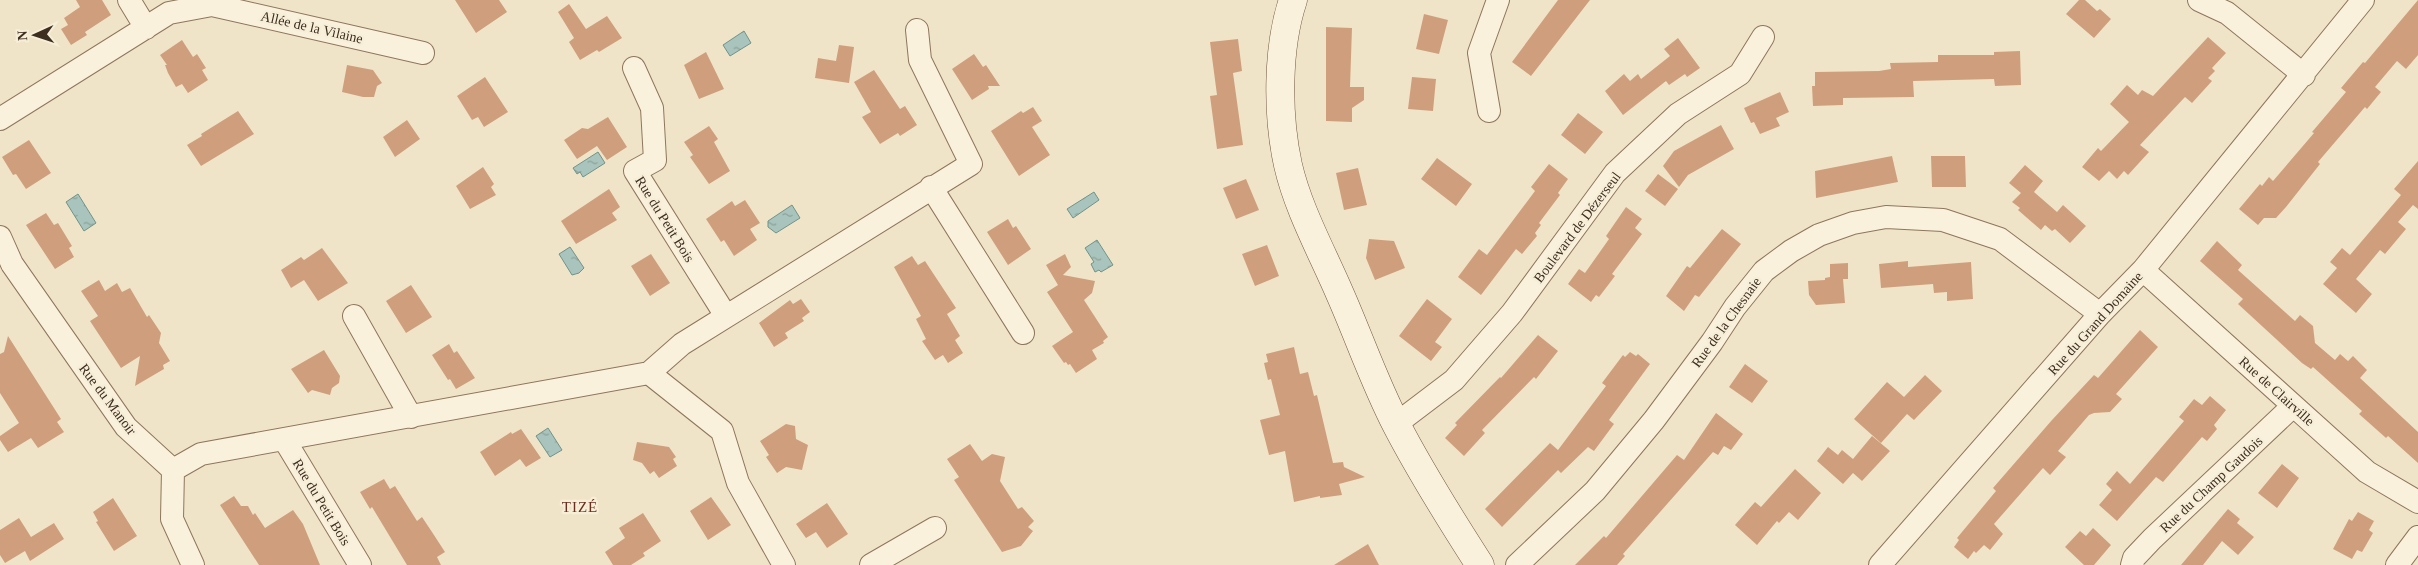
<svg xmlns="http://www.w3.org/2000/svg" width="2418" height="565" font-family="'Times New Roman',serif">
	<defs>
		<pattern id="water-ripples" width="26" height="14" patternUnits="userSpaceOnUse" patternTransform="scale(1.25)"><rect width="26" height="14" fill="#a9c4bc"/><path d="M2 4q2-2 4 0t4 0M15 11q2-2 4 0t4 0" fill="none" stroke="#8ba098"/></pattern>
	</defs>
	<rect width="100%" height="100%" fill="#f0e4c8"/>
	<!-- water -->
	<path fill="url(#water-ripples)" stroke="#6f938a" d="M744 31 751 43 730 56 723 45Z
		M598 152 605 163 583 177 580 172 577 174 573 168Z
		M1094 192 1099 200 1073 218 1067 209Z
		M78 194 96 223 84 231 66 202Z
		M792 205 800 218 776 233 768 227V221Z
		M1097 240 1113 265 1101 272 1099 270 1095 272 1091 264 1094 262 1085 248Z
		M570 247 584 268 579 273 572 275 559 254Z
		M548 428 562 450 550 457 536 436Z"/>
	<!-- building -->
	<path fill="#cf9f7d" d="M76 0H102L111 15 85 32 87 35 71 45 61 29 68 25 64 18 80 7Z
		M455 0H499L507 12 476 33Z
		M1558 0H1590L1531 76 1512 62Z
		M2079 0H2085L2097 11 2100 9 2111 19 2094 38 2066 14Z
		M2418 0V55L2406 69 2397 61 2375 87 2381 92 2367 109 2365 107 2318 162 2320 164 2286 207 2276 218H2264L2258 225 2239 209 2260 184 2262 186 2269 177 2273 181 2314 133 2312 132 2346 92 2341 88 2363 62 2365 63Z
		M569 4 586 29 607 16 622 38 599 52 597 50 580 60 569 42 574 38 558 12Z
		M1424 14 1448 20 1439 54 1416 49Z
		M1326 27 1352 28 1350 87H1364V100L1352 108V122L1326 121Z
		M2208 37 2226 53 2212 68 2215 71 2208 78 2212 81 2192 103 2185 97 2140 145 2149 152 2128 175 2124 171 2117 179 2109 171 2099 181 2082 167 2098 148 2101 151 2129 122 2110 104 2127 85 2138 95 2142 90 2153 96Z
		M1678 38 1700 68 1687 77 1685 74 1669 85 1666 81 1623 115 1605 91 1624 74 1630 81 1638 74 1641 79 1670 56 1664 49Z
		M1238 39 1242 71 1233 73 1243 145 1217 149 1210 96 1217 95 1210 42Z
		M182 40 193 57 197 54 206 68 202 70 208 80 188 93 182 84 176 87 168 73 165 65H167L160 55Z
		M839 45 854 47 849 83 815 78 818 58 836 61Z
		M2020 51 2021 85 1995 86 1994 79 1913 81 1914 97 1843 98V105L1813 106 1812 86H1815V72L1879 71 1891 69 1890 63 1938 62V55H1994V52Z
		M706 52 724 89 699 99 684 65Z
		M974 54 983 67 986 65 1000 86H988L989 89 972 100 952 69Z
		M347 65 373 70 382 83 377 86 374 97H363L342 92Z
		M874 70 900 109 905 106 917 125 900 136 898 133 880 144 862 117 871 112 854 82Z
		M485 77 508 112 484 127 478 117 472 120 457 96Z
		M1412 77 1436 79 1433 111 1408 109Z
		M1780 92 1789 112 1776 118 1780 126 1760 134 1754 122 1751 123 1744 108Z
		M1033 107 1042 121 1032 127 1050 155 1019 176 991 131 1021 111 1023 113Z
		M238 111 254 134 201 166 187 145 202 136 201 134Z
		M1578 113 1603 132 1585 154 1561 135Z
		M608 117 627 147 607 160 597 146 577 159 564 140 582 128 588 129Z
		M407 120 420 139 395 157 383 137Z
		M1721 125 1734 149 1688 175 1679 187 1663 166 1674 151Z
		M709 126 718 139 714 142 730 171 709 184 690 157 693 155 684 142Z
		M29 140 51 173 26 189 16 174 13 175 2 157Z
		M1892 156 1898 182 1816 198 1815 171Z
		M1931 156H1965L1966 187H1932Z
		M1437 158 1472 184 1456 206 1421 179Z
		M2418 161V209L2413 205 2398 222 2406 229 2385 254 2380 250 2356 279 2372 294 2356 313 2323 284 2337 268 2330 262 2342 248 2350 255 2401 195 2394 189Z
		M1549 164 1568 179 1558 193 1560 195 1539 223 1541 225 1535 233 1537 236 1522 254 1516 249 1481 295 1458 277 1479 249 1487 255 1535 191 1531 187Z
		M2025 165 2043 181 2034 192 2057 212 2063 205 2086 226 2070 243 2055 229 2052 231 2045 225 2041 230 2018 210 2020 208 2012 202 2021 193 2009 183Z
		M483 167 494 184 491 187 496 195 470 209 456 186Z
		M1358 168 1367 205 1344 210 1336 173Z
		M1658 174 1678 189 1665 206 1645 191Z
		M1246 179 1259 210 1236 219 1223 188Z
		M609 189 620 207 612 213 617 220 576 244 561 221Z
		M745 200 760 223 750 229 757 240 734 256 724 240 721 242 706 219 732 201 735 206Z
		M1626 207 1642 219 1635 228 1642 234 1612 274 1615 276 1599 297 1596 295 1591 302 1568 284 1579 269 1585 273 1609 239 1606 236Z
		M46 213 54 225 58 223 72 246 69 248 74 257 55 269 26 225Z
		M1008 219 1013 228 1016 226 1031 249 1008 265 987 232Z
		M1722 229 1741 244 1699 297 1695 295 1684 311 1666 296 1687 266 1690 268Z
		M1369 239 1394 241 1405 268 1375 280 1366 258Z
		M2217 241 2242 265 2238 270 2295 321 2300 315 2313 326 2315 343 2335 360 2340 354 2348 361 2353 356 2367 370 2360 378 2418 432V463L2388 436 2386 438 2359 414 2362 411 2313 367 2311 369 2302 363 2238 304 2243 299 2200 261Z
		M1267 245 1279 276 1255 286 1242 254Z
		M322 248 348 283 318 301 304 280 291 288 281 270 301 257 304 260Z
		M651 254 670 283 650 296 631 266Z
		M1065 254 1071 267 1063 275 1095 281 1092 293 1084 300 1108 337 1103 341 1104 343 1092 350 1097 359 1076 373 1070 364 1068 365 1066 362 1064 363 1052 346 1073 332 1047 292 1058 285 1046 265Z
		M912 256 918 265 925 261 956 308 947 314 960 336 955 340 963 353 948 363 943 355 935 360 922 341 926 339 916 319 921 316 894 267Z
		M1908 261V267L1971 262 1973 299 1947 301V292L1934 293 1933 284 1881 288 1879 264Z
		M1848 263V279H1843L1845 303 1816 305 1809 295 1808 281 1825 280V278L1830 277V264Z
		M99 280 105 291 117 283 122 292 130 288 147 317 149 315 161 333 159 343 170 361 163 365 164 369 135 386 140 356 121 368 90 321 98 316 81 291Z
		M411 285 432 317 406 333 386 301Z
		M801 299 810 312 802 318 804 321 785 333 788 338 774 347 759 323 790 300 793 304Z
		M1427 299 1452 319 1435 342 1442 347 1431 361 1399 336Z
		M2140 330 2158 347 2116 394 2122 399 2110 412 2094 413 2089 415 2058 451 2066 457 2050 475 2043 468 1994 524 2003 534 1990 550 1984 545 1976 553 1974 551 1968 559 1954 547 1959 540 1957 538 1996 491 1993 488 2052 420 2094 375 2098 378Z
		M1538 335 1558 351 1536 379 1534 377 1482 430 1485 433 1464 456 1445 438 1457 425 1455 423 1500 377 1501 378Z
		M8 336 61 419 57 422 64 432 38 448 31 438 8 452 0 440V436L19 423 0 393V354L4 352Z
		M449 344 454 353 457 351 475 378 456 389 450 379 448 380 432 355Z
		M1294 347 1300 374 1308 372 1314 396 1317 395 1333 463 1343 462 1344 467 1365 477 1339 484 1342 495 1320 498V496L1294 502 1285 451 1269 455 1260 420 1280 415 1271 379 1268 380 1264 363 1268 362 1266 354Z
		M324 350 340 376 339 383 332 388 330 395 312 390 308 393 291 369Z
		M1630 352 1636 356 1638 354 1650 364 1609 420 1614 424 1594 451 1588 447 1561 473 1558 470 1502 527 1485 509 1550 443 1558 450 1606 386 1602 383 1623 355 1625 357Z
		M1745 364 1768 381 1752 403 1729 387Z
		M1925 375 1942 391 1914 420 1907 414 1881 443 1854 419 1887 382 1904 397Z
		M2210 396 2226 410 2214 425 2217 429 2207 441 2202 437 2163 482 2156 477 2117 521 2099 505 2112 490 2106 484 2117 471 2130 484 2184 421 2179 417 2194 399 2202 405Z
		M1716 413 1743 434 1731 450 1724 446 1718 455 1713 452 1623 554 1625 556 1617 565H1575L1604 536 1606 538 1677 455 1684 460Z
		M786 424 795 426 796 439 808 445 802 470 786 467 777 473 766 457 769 455 760 441Z
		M521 429 541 458 526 467 520 459 495 476 480 452 511 432 512 434Z
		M1872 436 1890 451 1862 481 1853 473 1843 484 1817 461 1828 447 1838 455 1842 450 1853 459Z
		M637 442 669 447 676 457 673 459 677 466 659 478 654 471 650 474 642 463 633 460Z
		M970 444 982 461 992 454 1005 457 1000 481 1018 509 1022 507 1034 521 1028 527 1033 531 1021 546 1002 552 954 480 959 477 947 459Z
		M2282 464 2299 478 2277 508 2258 493Z
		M1795 469 1821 493 1798 520 1789 512 1779 523 1777 521 1757 545 1735 525 1755 502 1761 507Z
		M384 479 390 489 395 486 417 521 422 517 432 532 445 552 437 557 441 565H407L372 507 370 509 360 492Z
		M234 496 241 506H248L253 515 255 513 265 528 293 510 303 524 320 565H259L220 505Z
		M711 497 731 525 708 540 690 511Z
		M113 498 137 536 114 551 96 522 98 521 93 512Z
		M827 503 848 534 827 548 816 532 806 538 796 524Z
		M2228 509 2240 519 2237 523 2254 537 2238 555 2222 541 2203 565H2181Z
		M2358 512 2374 521 2369 530 2373 533 2362 552 2357 550 2352 559 2333 549 2349 519 2352 521Z
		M643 513 661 541 643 553 645 556 631 565H613L605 552 625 538 619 528Z
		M19 518 31 537 54 523 64 539 30 561 25 551 5 563 0 555V530Z
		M2093 528 2111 545 2094 565H2084L2065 547 2080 531 2086 536Z
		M1368 544 1379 565H1334Z"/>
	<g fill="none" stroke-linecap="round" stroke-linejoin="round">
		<!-- street casing -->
		<g stroke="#8d765c" stroke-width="24">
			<path id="street" d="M129 0 146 28
				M2199 0 2227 13 2304 75
				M634 68 652 108 655 160 635 171 726 316
				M1489 111 1479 53 1498 0
				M0 119 169 13 212 5 423 53
				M931 187 1023 333
				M0 237 12 264 126 427 173 470 172 519 193 565
				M2143 270 2367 472 2418 502
				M354 316 411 417
				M649 373 722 431 738 483 784 565
				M1396 424 1454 380 1512 313 1615 173 1678 114 1740 74 1763 37
				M284 439 360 565
				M173 470 201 454 649 373 682 344 971 164 920 60 917 30
				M871 565 935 528
				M1517 565 1595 491 1654 420 1712 342 1735 307 1764 271 1791 251 1819 235 1853 223 1886 217 1943 220 2000 239 2100 314
				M1880 565 2100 314 2143 270 2363 0
				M2132 565 2134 558 2152 539 2293 406
				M2397 565 2418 537"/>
		</g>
		<!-- secondary casing -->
		<g stroke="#6f573f" stroke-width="29">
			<path id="secondary" d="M1293 0C1277 48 1277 115 1288 165 1298 209 1322 252 1340 294 1359 337 1375 384 1397 426 1422 474 1451 520 1480 565"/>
		</g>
		<!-- street -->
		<use href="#street" stroke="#faf1dc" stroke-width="22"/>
		<!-- secondary -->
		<use href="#secondary" stroke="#faf1dc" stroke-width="28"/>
	</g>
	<g text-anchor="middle" stroke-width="4.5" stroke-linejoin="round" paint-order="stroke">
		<!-- street labels -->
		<g font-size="14" fill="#3d2e20" stroke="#f7eed8">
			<text transform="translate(312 27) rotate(13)" y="5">Allée de la Vilaine</text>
			<text transform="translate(665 219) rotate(58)" y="5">Rue du Petit Bois</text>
			<text transform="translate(1577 227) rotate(-53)" y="5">Boulevard de Dézerseul</text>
			<text transform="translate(1726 322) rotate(-54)" y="5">Rue de la Chesnaie</text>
			<text transform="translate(2095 323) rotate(-48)" y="5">Rue du Grand Domaine</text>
			<text transform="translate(2277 391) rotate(42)" y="5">Rue de Clairville</text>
			<text transform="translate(108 399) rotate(53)" y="5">Rue du Manoir</text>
			<text transform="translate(2211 484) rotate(-43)" y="5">Rue du Champ Gaudois</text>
			<text transform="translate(322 502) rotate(59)" y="5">Rue du Petit Bois</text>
		</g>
		<!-- neighbourhood labels -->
		<g font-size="15" letter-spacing="1" fill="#6b2e1e" stroke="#f7eed8">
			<text x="580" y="512">TIZÉ</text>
		</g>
	</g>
	<!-- north arrow -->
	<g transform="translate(35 35) rotate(267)" stroke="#f7eed8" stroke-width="4" paint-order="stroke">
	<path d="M0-4L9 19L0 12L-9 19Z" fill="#3d2e20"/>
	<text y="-8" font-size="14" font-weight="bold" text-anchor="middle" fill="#3d2e20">N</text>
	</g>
</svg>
